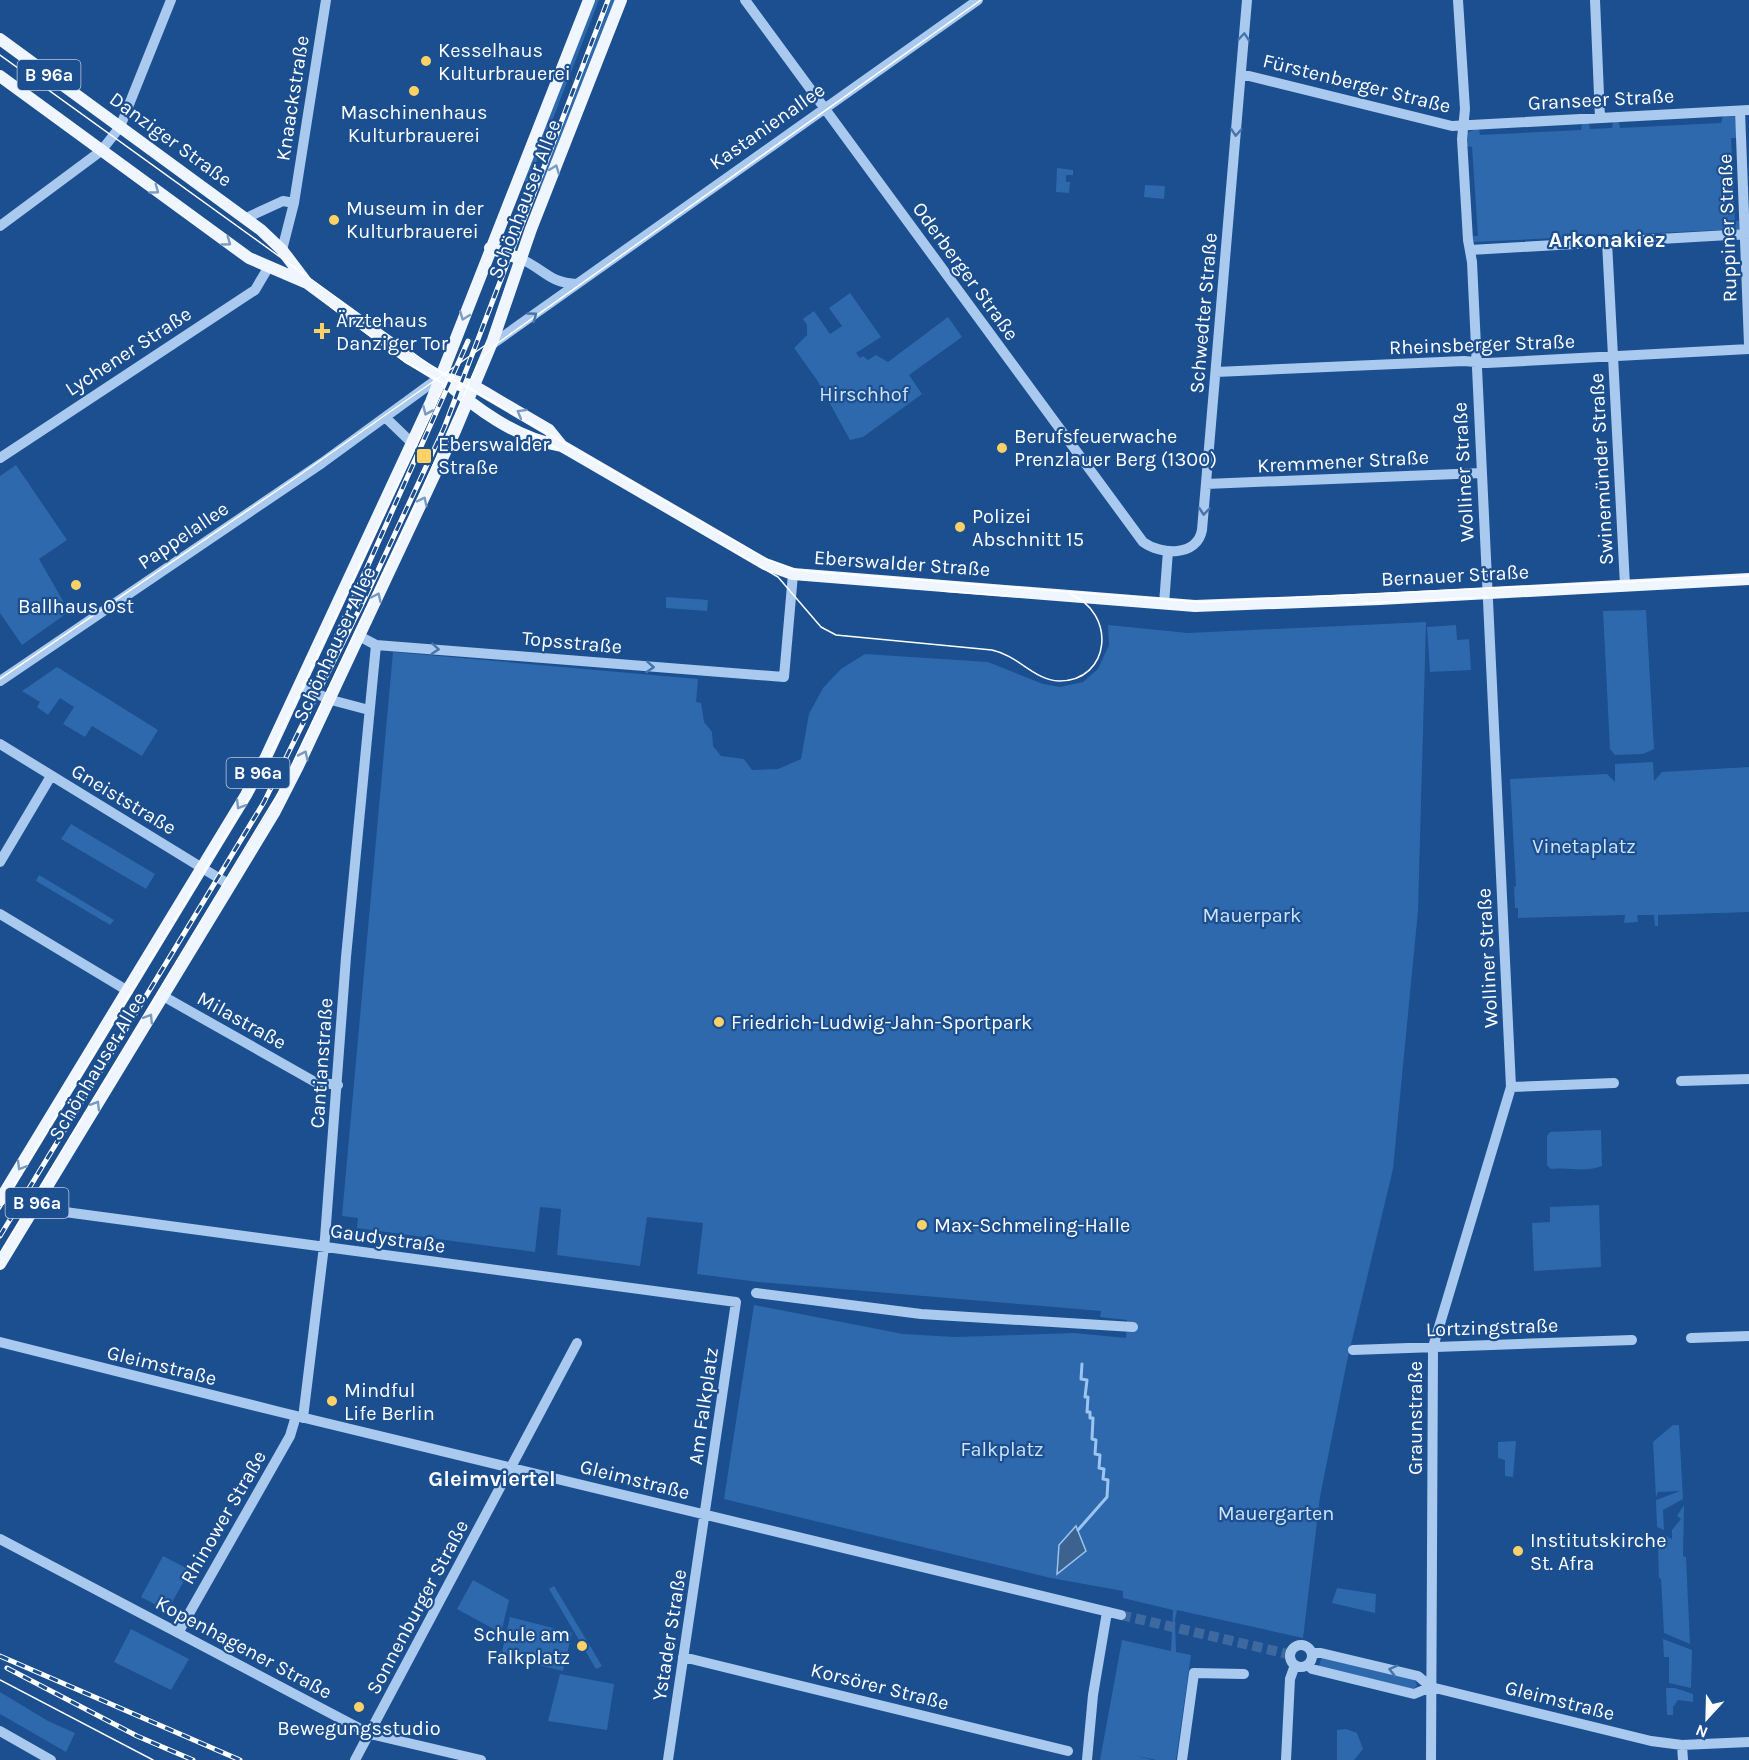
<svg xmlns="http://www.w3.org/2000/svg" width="1749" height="1760" font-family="Karla,sans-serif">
	<rect width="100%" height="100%" fill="#1b4f8f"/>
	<!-- green -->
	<path fill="#2e69ad" d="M595 0H599L528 183 524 181Z
		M611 0H615L542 189 538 188Z
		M1731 115 1735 117 1737 138H1731L1735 221H1741L1740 229 1473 242 1471 236H1478L1472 147 1466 146V133L1479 128 1480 135 1581 130 1582 123H1589L1590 129 1612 128 1613 122H1619L1620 128 1721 123 1723 116Z
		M1057 168 1073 170V175H1066V182H1070L1069 193 1056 192Z
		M1145 185 1165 186 1164 199 1144 197Z
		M850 293 881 337 856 353 860 358 863 356 868 360 876 355 888 362 948 317 962 337 909 375 922 394 863 437 850 440 817 380 794 348 807 335V325L803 319 814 311 830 334 842 326 829 308Z
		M16 465 67 540 39 559 63 601V605L70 611 22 645 0 613V476Z
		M666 597 708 600 707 611 666 608Z
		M1646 610 1654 749 1643 754 1615 755 1610 749 1603 611Z
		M1426 622 1418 911 1393 1169 1347 1361 1320 1497 1303 1638 1177 1610 1175 1620 1176 1652 1191 1655 1176 1760H1156L1134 1755 1152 1760H1100L1122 1640 1171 1651 1173 1610 1123 1598V1591L1051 1578 724 1499 754 1305 903 1334 955 1337 1074 1333 1126 1338 1127 1320 1100 1317 1101 1311 758 1282 697 1274 703 1223 647 1217 640 1266 557 1255 561 1209 540 1207 535 1252 357 1228 358 1218 342 1216 393 652 698 679 696 702 701 703 704 722 712 732 713 746 721 756 744 759 752 770 778 769 801 759 809 714 823 688 841 669 865 654 988 662 1043 684 1060 687 1083 682 1098 669 1109 645 1108 625 1188 633Z
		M1456 625 1457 640 1469 639 1471 670 1430 672 1427 627Z
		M57 667 158 730 142 756 92 726 85 737 63 724 74 707 60 698 48 715 37 707 40 702 22 691Z
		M1653 762 1654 781 1662 772 1749 767V912L1658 915V926H1655L1654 915H1637L1638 922 1624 923 1625 915 1518 918V908H1515L1514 887 1516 886 1510 779 1607 774 1615 782V764Z
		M71 824 155 874 146 889 61 839Z
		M39 875 114 920 110 925 36 881Z
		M1601 1130 1602 1166C1583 1173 1571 1167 1551 1169L1547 1165V1136L1550 1132Z
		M1599 1205 1601 1267 1534 1271 1532 1223 1550 1222V1207Z
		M1673 1425H1679L1683 1499 1663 1510 1664 1530 1657 1527 1656 1500 1680 1491 1658 1492 1656 1497 1653 1442Z
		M1516 1441 1513 1477 1505 1476V1460L1498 1458V1442Z
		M1684 1505 1683 1556 1686 1557 1690 1644 1664 1633 1661 1579 1659 1578 1658 1548 1666 1536 1672 1539V1530L1681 1519 1677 1516Z
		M163 1556 190 1570 170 1606 162 1608 141 1597Z
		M473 1580 509 1600 501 1633 457 1609Z
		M554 1586 602 1666 596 1669 549 1589Z
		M1337 1588 1376 1594 1375 1613 1332 1603Z
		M510 1617 572 1633 563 1671 501 1656Z
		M131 1629 189 1659 171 1690 114 1662Z
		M1663 1639 1692 1650 1691 1688 1669 1683V1657H1664Z
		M1322 1656 1415 1680 1417 1686 1413 1689 1319 1666Z
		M560 1674 614 1684 607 1730 548 1721Z
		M1666 1688H1675L1693 1694V1702L1678 1700 1673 1707V1715H1667Z
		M0 1692 48 1721 75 1733 66 1752 0 1714Z
		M1346 1729 1357 1733 1363 1749 1354 1760H1337V1730Z"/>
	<!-- water -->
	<path fill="#3c6290" stroke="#9cc4f0" stroke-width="1.5" d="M1076 1526 1086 1551 1057 1574 1059 1545Z"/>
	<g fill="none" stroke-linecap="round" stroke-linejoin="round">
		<!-- stream -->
		<path stroke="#9cc4f0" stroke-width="3" d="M1078 1530 1107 1497 1108 1480 1103 1479 1104 1469 1099 1468 1100 1455 1095 1454 1096 1440 1092 1439 1093 1418H1090V1412H1087L1088 1397H1085L1087 1380 1081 1379 1082 1364"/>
		<!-- minor-tunnel -->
		<path stroke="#3d69a0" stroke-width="10" stroke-dasharray="10 5" stroke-linecap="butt" d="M1121 1615 1288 1654"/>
		<!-- minor -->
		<path stroke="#a9c9ee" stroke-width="10" d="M745 0 1143 542C1161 555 1197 557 1202 530L1247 0
			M1595 0 1600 118
			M1241 74 1452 126 1749 110
			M1740 111 1749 344
			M246 218 283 201 294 203
			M0 226 101 151 120 127 171 0
			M1607 242 1625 585
			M282 250 294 203 326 0
			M1470 250 1746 234
			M521 259C544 269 549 283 577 284
			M491 345 978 0
			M1216 372 1464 361 1487 363 1749 349
			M386 418 413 444
			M0 458 255 290 268 268
			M1206 484 1481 473
			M1164 604 1168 551
			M359 636 376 645 784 677 793 574
			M0 681 322 463 440 377
			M299 687 335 701 369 710
			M0 744 230 885
			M0 862 51 776
			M0 914 128 991
			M163 996 315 1082 338 1085
			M1681 1081 1749 1079
			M1511 1087 1614 1083
			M37 1203 50 1210 736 1302 668 1760
			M756 1293 921 1314 1133 1327
			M1691 1338 1749 1336
			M0 1342 280 1412 1121 1615
			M1353 1350 1632 1340
			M303 1418 325 1238 346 957 376 645
			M0 1539 370 1734 481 1760
			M178 1633 290 1436 296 1416
			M1290 1656a11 11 0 1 1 22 0a11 11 0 1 1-22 0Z
			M1312 1653H1321L1418 1676 1431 1687 1651 1741 1682 1745 1749 1742
			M683 1657 1068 1751
			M1308 1665 1312 1669 1414 1694 1431 1687
			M0 1731 51 1760
			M1682 1745 1683 1760
			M355 1760 577 1343
			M1087 1760 1093 1695 1107 1612
			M1182 1760 1194 1673 1244 1674
			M1286 1760 1290 1679 1295 1665
			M1431 1760 1433 1347 1511 1087 1472 262 1468 240 1462 139 1465 109 1458 0"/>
		<!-- major -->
		<path stroke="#f0f6ff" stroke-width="12" d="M0 39 261 230 282 250 307 283
			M0 76 249 258 307 283 407 357 440 377 474 386 486 393 549 430 562 446
			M490 248 521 259
			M440 377C474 407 516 439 562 446L765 564 793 574 1195 606 1380 599 1749 579
			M0 1200 246 795 266 757 431 402 589 0
			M0 1264 274 813 298 766 455 431 493 340 531 229 621 0"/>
		<!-- tram -->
		<path stroke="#fff" stroke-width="1.5" d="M0 55 434 368 766 559 792 569 815 572 1200 602 1749 576
			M327 304 405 362 446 385
			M527 431 566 454
			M727 547 778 577 821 627 836 635 992 650C1019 656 1034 680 1059 681 1111 681 1117 613 1070 594
			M942 591 1008 596
			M1346 604 1487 597
			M0 679 288 483 487 344
			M0 1209 257 784 448 378
			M0 1253 279 792 411 515 479 361 495 345 981 0
			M0 1680 153 1760"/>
		<!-- rail casing -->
		<g stroke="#fff" stroke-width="5">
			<path id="rail" d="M336 637 468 341
				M0 1236 264 802 366 596 444 428 608 0
				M0 1656 240 1760
				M7 1668 137 1736 193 1760"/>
		</g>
		<!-- rail -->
		<use href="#rail" stroke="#1b4f8f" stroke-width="3" stroke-dasharray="9" stroke-linecap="butt"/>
	</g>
	<!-- one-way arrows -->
	<defs><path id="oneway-chevron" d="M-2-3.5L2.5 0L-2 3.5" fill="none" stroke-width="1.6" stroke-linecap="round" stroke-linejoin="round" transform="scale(1.5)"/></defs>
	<g stroke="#4674ac">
		<use href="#oneway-chevron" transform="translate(1244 37) rotate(-85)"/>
		<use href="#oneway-chevron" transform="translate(1236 132) rotate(94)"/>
		<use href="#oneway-chevron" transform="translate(533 316) rotate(-36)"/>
		<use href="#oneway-chevron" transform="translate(1204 511) rotate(95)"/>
		<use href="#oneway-chevron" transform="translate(435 649) rotate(5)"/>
		<use href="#oneway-chevron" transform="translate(650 667) rotate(4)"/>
		<use href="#oneway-chevron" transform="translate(1393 1670) rotate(-166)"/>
	</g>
	<g stroke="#7b9ac1">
		<use href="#oneway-chevron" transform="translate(555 169) rotate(-69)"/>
		<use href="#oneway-chevron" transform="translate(155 190) rotate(36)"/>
		<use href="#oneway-chevron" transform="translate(227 242) rotate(36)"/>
		<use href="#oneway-chevron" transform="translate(464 316) rotate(111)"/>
		<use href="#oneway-chevron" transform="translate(427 411) rotate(114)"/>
		<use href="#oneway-chevron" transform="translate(521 413) rotate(-150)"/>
		<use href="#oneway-chevron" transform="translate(423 501) rotate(-64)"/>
		<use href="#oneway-chevron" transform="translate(377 597) rotate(-65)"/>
		<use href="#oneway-chevron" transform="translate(304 755) rotate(-64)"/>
		<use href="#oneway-chevron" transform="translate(240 805) rotate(121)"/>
		<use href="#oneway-chevron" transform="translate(149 1018) rotate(-58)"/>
		<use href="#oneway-chevron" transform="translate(96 1105) rotate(-59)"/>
		<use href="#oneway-chevron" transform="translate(21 1166) rotate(121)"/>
	</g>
	<!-- markers -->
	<g fill="#ffd166" stroke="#1b4f8f" stroke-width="2">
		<circle cx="426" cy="61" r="6"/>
		<circle cx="414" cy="91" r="6"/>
		<circle cx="334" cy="220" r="6"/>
		<path d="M319 322h6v6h6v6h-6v6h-6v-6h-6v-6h6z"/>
		<circle cx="1002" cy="448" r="6"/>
		<rect x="416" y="448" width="16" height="16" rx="3"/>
		<circle cx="960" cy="527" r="6"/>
		<circle cx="76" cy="585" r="6"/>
		<circle cx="719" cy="1022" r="6"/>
		<circle cx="922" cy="1225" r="6"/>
		<circle cx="332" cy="1401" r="6"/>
		<circle cx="1518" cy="1551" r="6"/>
		<circle cx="582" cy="1646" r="6"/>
		<circle cx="359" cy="1707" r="6"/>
	</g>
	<g text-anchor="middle" stroke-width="4.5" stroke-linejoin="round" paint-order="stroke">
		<!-- shield labels -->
		<g fill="#1b4f8f" stroke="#bbcadd" stroke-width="1.5">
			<rect x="17.5" y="60" width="63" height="30" rx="4.5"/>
			<rect x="226.5" y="758" width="63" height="30" rx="4.5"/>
			<rect x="5.5" y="1188" width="63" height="30" rx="4.5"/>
		</g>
		<g font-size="18" font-weight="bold" fill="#fff">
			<text x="49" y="81">B 96a</text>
			<text x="258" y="779">B 96a</text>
			<text x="37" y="1209">B 96a</text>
		</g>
		<!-- poi labels -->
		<g font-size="20" fill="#fff" stroke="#1b4f8f" text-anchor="start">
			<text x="438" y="57">Kesselhaus<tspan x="438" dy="23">Kulturbrauerei</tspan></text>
			<text x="414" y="119" text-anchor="middle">Maschinenhaus<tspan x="414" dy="23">Kulturbrauerei</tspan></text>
			<text x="346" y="215">Museum in der<tspan x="346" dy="23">Kulturbrauerei</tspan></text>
			<text x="336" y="327">Ärztehaus<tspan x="336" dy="23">Danziger Tor</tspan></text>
			<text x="1014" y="443">Berufsfeuerwache<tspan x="1014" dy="23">Prenzlauer Berg (1300)</tspan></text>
			<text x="438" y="451">Eberswalder<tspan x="438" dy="23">Straße</tspan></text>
			<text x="972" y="523">Polizei<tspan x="972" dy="23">Abschnitt 15</tspan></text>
			<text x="76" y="613" text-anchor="middle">Ballhaus Ost</text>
			<text x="731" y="1029">Friedrich-Ludwig-Jahn-Sportpark</text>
			<text x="934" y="1232">Max-Schmeling-Halle</text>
			<text x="344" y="1397">Mindful<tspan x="344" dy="23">Life Berlin</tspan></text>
			<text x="1530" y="1547">Institutskirche<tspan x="1530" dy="23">St. Afra</tspan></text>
			<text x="570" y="1641" text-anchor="end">Schule am<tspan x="570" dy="23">Falkplatz</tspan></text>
			<text x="359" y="1735" text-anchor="middle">Bewegungsstudio</text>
		</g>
		<!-- street labels -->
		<g font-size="20" fill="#fff" stroke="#1b4f8f">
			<text transform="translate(1357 83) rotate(14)" y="7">Fürstenberger Straße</text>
			<text transform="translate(292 98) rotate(-81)" y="7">Knaackstraße</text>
			<text transform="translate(1601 99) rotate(-3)" y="7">Granseer Straße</text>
			<text transform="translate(767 126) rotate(-35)" y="7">Kastanienallee</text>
			<text transform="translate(171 139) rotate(36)" y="7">Danziger Straße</text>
			<text transform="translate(524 199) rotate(-69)" y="7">Schönhauser Allee</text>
			<text transform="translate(1727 228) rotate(-92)" y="7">Ruppiner Straße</text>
			<text transform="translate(966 271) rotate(54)" y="7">Oderberger Straße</text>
			<text transform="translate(1203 313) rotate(-85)" y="7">Schwedter Straße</text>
			<text transform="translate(1482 344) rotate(-2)" y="7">Rheinsberger Straße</text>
			<text transform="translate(128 351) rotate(-33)" y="7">Lychener Straße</text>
			<text transform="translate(1343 461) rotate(-3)" y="7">Kremmener Straße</text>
			<text transform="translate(1601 469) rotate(-93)" y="7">Swinemünder Straße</text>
			<text transform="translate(1463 472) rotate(-93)" y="7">Wolliner Straße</text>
			<text transform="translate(183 535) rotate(-34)" y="7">Pappelallee</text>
			<text transform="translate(902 563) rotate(4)" y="7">Eberswalder Straße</text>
			<text transform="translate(1455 575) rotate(-3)" y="7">Bernauer Straße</text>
			<text transform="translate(572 642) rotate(5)" y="7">Topsstraße</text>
			<text transform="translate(334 644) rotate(-65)" y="7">Schönhauser Allee</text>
			<text transform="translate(124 799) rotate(31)" y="7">Gneiststraße</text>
			<text transform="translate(1487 958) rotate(-93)" y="7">Wolliner Straße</text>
			<text transform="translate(242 1020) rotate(29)" y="7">Milastraße</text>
			<text transform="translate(321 1063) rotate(-86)" y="7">Cantianstraße</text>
			<text transform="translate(97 1066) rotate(-59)" y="7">Schönhauser Allee</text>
			<text transform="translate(388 1238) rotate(8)" y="7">Gaudystraße</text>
			<text transform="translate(1492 1327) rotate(-2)" y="7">Lortzingstraße</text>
			<text transform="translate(162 1365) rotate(14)" y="7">Gleimstraße</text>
			<text transform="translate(703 1406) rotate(-82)" y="7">Am Falkplatz</text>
			<text transform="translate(1415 1418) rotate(-90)" y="7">Graunstraße</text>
			<text transform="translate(635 1479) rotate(14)" y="7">Gleimstraße</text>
			<text transform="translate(223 1517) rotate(-60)" y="7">Rhinower Straße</text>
			<text transform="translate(417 1607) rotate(-62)" y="7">Sonnenburger Straße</text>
			<text transform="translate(669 1635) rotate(-81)" y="7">Ystader Straße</text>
			<text transform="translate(244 1647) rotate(28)" y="7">Kopenhagener Straße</text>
			<text transform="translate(880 1686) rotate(14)" y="7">Korsörer Straße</text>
			<text transform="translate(1560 1700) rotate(14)" y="7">Gleimstraße</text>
		</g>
		<!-- park labels -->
		<g font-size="20" fill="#cfe3fa" stroke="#1b4f8f">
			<text x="864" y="401">Hirschhof</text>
			<text x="1584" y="853">Vinetaplatz</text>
			<text x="1252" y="922">Mauerpark</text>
			<text x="1002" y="1456">Falkplatz</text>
			<text x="1276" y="1520">Mauergarten</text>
		</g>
		<!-- quarter labels -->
		<g font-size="22" font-weight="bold" fill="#fff" stroke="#1b4f8f">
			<text x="1607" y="247">Arkonakiez</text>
			<text x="492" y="1486">Gleimviertel</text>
		</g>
	</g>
	<!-- north arrow -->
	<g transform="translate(1707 1718) rotate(202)" stroke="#1b4f8f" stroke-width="4.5" paint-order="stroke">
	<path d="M0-4.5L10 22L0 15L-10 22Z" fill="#ffffff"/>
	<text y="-9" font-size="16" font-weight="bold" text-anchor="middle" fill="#ffffff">N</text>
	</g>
</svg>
